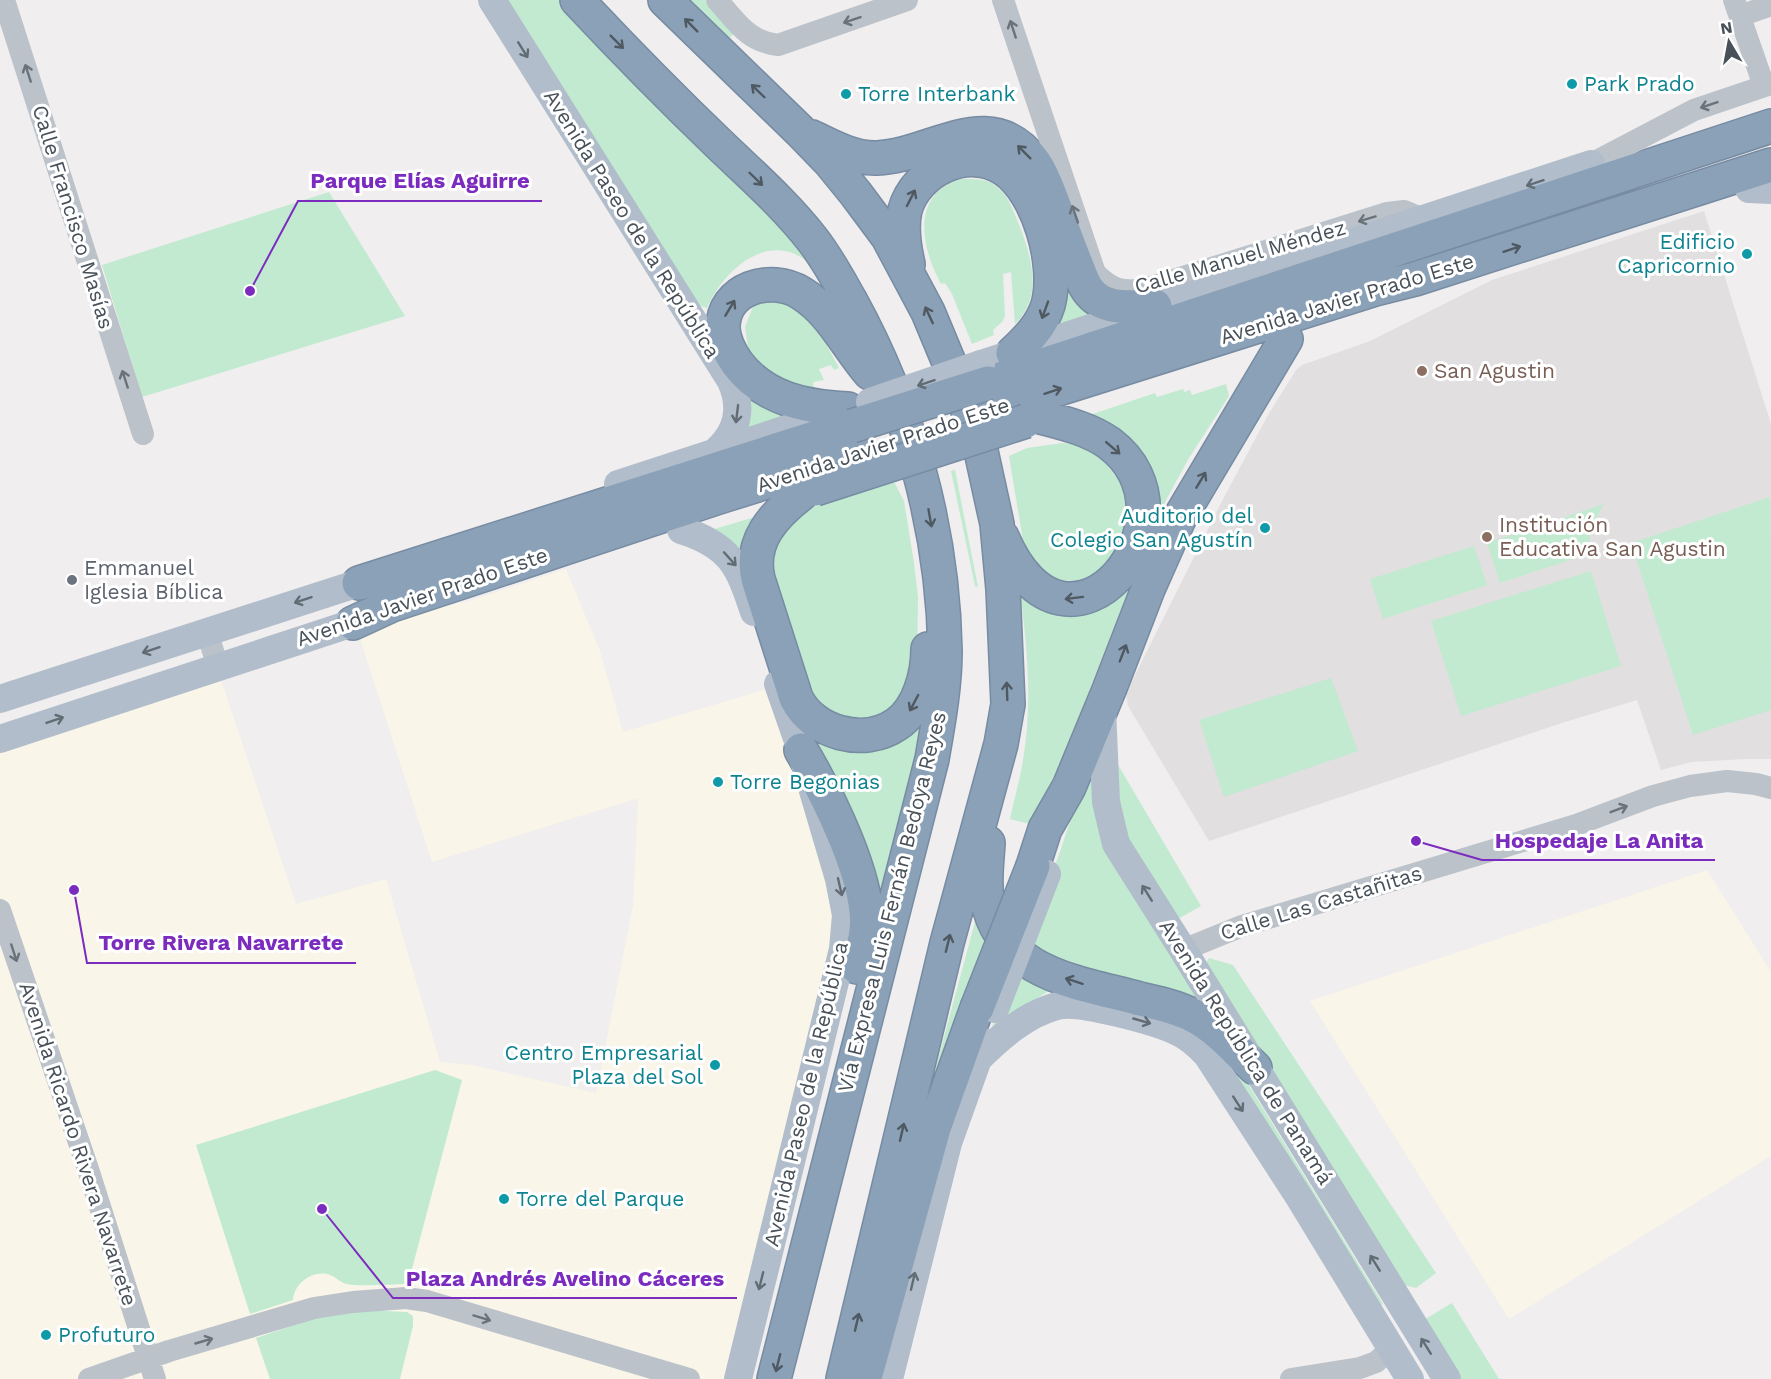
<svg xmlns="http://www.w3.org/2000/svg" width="1771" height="1379" font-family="'Work Sans',sans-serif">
	<rect width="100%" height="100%" fill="#f0eeee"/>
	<!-- commercial -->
	<path fill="#faf5e9" d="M566 569 600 651 623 732 777 686 847 915 734 1379H0V740L216 665 296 904 386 879 440 1062 472 1065 596 1093 633 906 638 800 635 799 432 862 354 620 466 602Z
		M1707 870 1771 972V1156L1509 1319 1310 1001Z"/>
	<!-- education -->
	<path fill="#e1dfdf" d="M1704 211 1771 424V759H1747L1691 762 1661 770 1637 700 1562 723 1209 841 1128 706 1126 693 1222 501 1268 415 1296 370 1302 365 1370 341 1492 280Z"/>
	<!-- green -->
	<path fill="#c1ead1" d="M506 0H562L783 225 810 263C802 258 794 252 785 251 750 245 719 280 707 308L698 305Z
		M690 0H705L735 32 728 41Z
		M961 179C972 179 983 178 993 184 1009 194 1013 211 1020 227 1032 259 1043 297 1015 324L1011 272 1003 274 1005 316 1002 322 993 330 994 335 972 344 952 294 945 283 941 284C921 247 910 194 961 179Z
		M329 192 405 316 142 397 102 265Z
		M1068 286 1083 309 1096 317 1051 331C1063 317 1067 304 1068 286Z
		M783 295 817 327 839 368 834 370 831 365 819 369 824 380 813 382 814 392 791 391 755 361 748 347 745 327 752 309 758 302Z
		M1226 384 1229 396 1189 458 1166 500 1129 588 1037 826 1010 819C1014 799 1020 780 1023 760 1033 703 1027 641 1019 585L1067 614 1085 613 1104 602 1151 524 1081 418 1155 393 1157 397 1183 389 1184 392 1190 390 1192 395Z
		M743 392 792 414 741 432Z
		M1062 443 1079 445 1097 453 1122 484 1125 502V525L1119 548 1098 574 1080 580 1066 581 1052 578 1039 569 1024 547 1009 456 1027 448Z
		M955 470 978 587 975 586 951 471Z
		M892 478 904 501 914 563 918 597 917 667 898 705 867 723 812 708 786 643 767 542 807 504Z
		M1770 497 1771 710 1693 735 1631 543Z
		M1604 504 1591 528 1588 554 1500 583 1487 543Z
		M765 514 751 559 708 531Z
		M1474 546 1487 585 1383 619 1370 579Z
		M1591 571 1621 666 1461 716 1431 621Z
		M1331 678 1358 751 1224 797 1199 720Z
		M796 709 816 729 921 712 919 741 876 928Z
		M1095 745V774L1216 1015 1032 951 1037 911 1060 852Z
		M1117 763 1201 906 1171 923 1121 839Z
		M982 896 991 931 940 1076 934 1074Z
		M1209 958 1233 965 1436 1273 1416 1288 1395 1283 1203 968Z
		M1018 960 1058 985 992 1027Z
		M1209 1034 1237 1066 1383 1304 1376 1309Z
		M435 1070 462 1080 408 1284C392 1284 361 1287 347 1284 341 1283 336 1277 330 1275 314 1269 294 1283 293 1300L250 1314 196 1145Z
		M1452 1303 1499 1379H1458L1422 1321Z
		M364 1310 407 1312 413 1316V1326L400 1379H270L256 1338 321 1316Z"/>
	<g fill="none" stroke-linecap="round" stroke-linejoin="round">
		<!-- highway casing -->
		<g stroke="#778ca3" stroke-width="36">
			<path id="highway" d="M577 0C622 48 669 96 717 142 749 173 784 203 812 239 827 258 838 279 850 300 909 407 943 529 945 651 945 687 938 724 932 759L774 1379
				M665 0 800 131 830 162 856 194 888 237 928 312 963 396 981 451 997 524 1003 589 1008 704 1001 744 947 943 843 1379
				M812 137C832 147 855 159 877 158 932 156 990 102 1034 162 1044 176 1049 193 1055 208 1064 233 1073 257 1083 281 1096 312 1128 307 1155 306
				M908 264C904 247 901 228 905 210 916 170 968 145 1004 169 1039 192 1059 266 1048 305 1042 325 1028 339 1013 353
				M988 383 1771 126
				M998 408 1375 289 1415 279 1771 165
				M848 409C805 407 764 399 737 363 730 353 724 342 723 329 722 288 771 274 801 293 832 312 847 347 870 373
				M801 494C774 515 749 541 758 579L796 698C813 733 864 747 897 724 919 709 928 674 928 649
				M1002 537C1068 692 1208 517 1109 443 1089 429 1064 423 1041 417
				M359 583 852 426
				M353 623 392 605 719 497 862 452
				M801 750C826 792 872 882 866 931 865 943 860 956 857 967
				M988 843C987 861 984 880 987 898 1001 975 1078 982 1140 999 1158 1003 1176 1007 1192 1015 1217 1027 1236 1050 1255 1068
				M1033 866 1045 829 1069 787 1109 690 1148 589 1179 519 1286 339
				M866 1374 934 1128 977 1008"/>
		</g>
		<!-- minor -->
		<path stroke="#bbc2c9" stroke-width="22" d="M4 0 143 434
			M717 0C737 22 747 41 778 45L907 0
			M1003 0 1095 273C1113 291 1124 293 1148 288L1387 213 1404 211 1423 219
			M1734 0 1764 86
			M1740 16 1771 5
			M1591 164 1694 110 1771 84
			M207 632 218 667
			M0 910 88 1169 155 1379
			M1183 950 1242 926 1576 825 1653 796 1690 786 1727 781 1756 784 1771 788
			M89 1379 169 1351 314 1308 353 1302 406 1298 427 1301 689 1379
			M1291 1379 1360 1368 1376 1362 1391 1349"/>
		<!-- major -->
		<path stroke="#b1bdca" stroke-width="28" d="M492 0 731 381C743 408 738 432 716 451
			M1749 189 1771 190
			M981 364 1591 164
			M618 484 845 410
			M681 530C730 545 739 566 754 612
			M0 699 359 583
			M1102 709 1106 802 1116 844 1183 950 1447 1379
			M0 739 353 623
			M977 1060C999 1038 1026 1014 1057 1006 1078 1000 1157 1022 1178 1032 1189 1037 1198 1045 1207 1055L1299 1197 1410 1379
			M738 1379 843 949 846 915 839 879 801 750 778 684
			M889 1379 948 1143 984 1042"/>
		<!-- highway -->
		<use href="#highway" stroke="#8ba1b8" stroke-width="33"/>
		<!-- highway-bridge casing -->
		<g stroke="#778ca3" stroke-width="36" stroke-linecap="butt">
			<path id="highway-bridge" d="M852 426 988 383
				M815 489 1026 421
				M977 1008 1033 866"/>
		</g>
		<!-- major-bridge -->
		<path stroke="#b1bdca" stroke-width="28" d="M870 402 981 364
			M995 1009 1047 874"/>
		<!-- highway-bridge -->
		<use href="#highway-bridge" stroke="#8ba1b8" stroke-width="33"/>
	</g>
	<!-- one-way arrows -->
	<defs><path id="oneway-shaft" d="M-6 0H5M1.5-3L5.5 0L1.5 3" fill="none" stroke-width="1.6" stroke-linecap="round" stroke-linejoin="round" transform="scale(1.5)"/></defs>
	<g stroke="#6a737b">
		<use href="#oneway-shaft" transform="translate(852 20) rotate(161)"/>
		<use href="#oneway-shaft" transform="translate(1013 29) rotate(-108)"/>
		<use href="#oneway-shaft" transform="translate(28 73) rotate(-108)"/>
		<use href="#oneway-shaft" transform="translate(1709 105) rotate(161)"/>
		<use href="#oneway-shaft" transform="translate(1075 214) rotate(-109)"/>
		<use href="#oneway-shaft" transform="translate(1367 219) rotate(163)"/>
		<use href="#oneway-shaft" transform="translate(125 379) rotate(-108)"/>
		<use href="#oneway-shaft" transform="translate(1619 809) rotate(-21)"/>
		<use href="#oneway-shaft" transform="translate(14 953) rotate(72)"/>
		<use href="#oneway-shaft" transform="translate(482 1318) rotate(17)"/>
		<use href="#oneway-shaft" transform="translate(204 1341) rotate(-16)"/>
	</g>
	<g stroke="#4f5962">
		<use href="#oneway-shaft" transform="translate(691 25) rotate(-135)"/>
		<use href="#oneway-shaft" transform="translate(617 42) rotate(45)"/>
		<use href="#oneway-shaft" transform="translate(758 91) rotate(-136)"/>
		<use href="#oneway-shaft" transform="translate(1024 152) rotate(-135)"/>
		<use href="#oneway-shaft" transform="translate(756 179) rotate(44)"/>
		<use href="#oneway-shaft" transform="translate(911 198) rotate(-63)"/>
		<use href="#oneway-shaft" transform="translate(1512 249) rotate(-18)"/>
		<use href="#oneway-shaft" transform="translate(730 308) rotate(-59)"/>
		<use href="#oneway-shaft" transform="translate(1045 310) rotate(110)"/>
		<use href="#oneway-shaft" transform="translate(929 315) rotate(-115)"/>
		<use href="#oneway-shaft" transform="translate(1053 391) rotate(-18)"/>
		<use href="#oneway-shaft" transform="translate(1113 448) rotate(41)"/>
		<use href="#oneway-shaft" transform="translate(1201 480) rotate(-59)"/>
		<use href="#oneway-shaft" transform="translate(930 518) rotate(80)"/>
		<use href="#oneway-shaft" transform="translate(1074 598) rotate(173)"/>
		<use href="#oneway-shaft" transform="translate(1123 653) rotate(-69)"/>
		<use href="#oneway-shaft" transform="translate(1007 691) rotate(-92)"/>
		<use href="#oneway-shaft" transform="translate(914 703) rotate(118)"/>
		<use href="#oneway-shaft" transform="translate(948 943) rotate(-76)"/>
		<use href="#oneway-shaft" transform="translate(1074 981) rotate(-162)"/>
		<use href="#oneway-shaft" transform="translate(902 1132) rotate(-77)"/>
		<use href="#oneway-shaft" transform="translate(857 1322) rotate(-77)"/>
		<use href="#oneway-shaft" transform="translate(778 1363) rotate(104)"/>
	</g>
	<g stroke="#626c75">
		<use href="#oneway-shaft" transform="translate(523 50) rotate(58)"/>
		<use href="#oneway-shaft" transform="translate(1535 183) rotate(162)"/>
		<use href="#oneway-shaft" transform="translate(926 383) rotate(161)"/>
		<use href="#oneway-shaft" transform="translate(737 414) rotate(97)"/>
		<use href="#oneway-shaft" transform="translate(730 559) rotate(48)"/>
		<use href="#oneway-shaft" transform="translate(303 600) rotate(162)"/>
		<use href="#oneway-shaft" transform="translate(151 650) rotate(162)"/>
		<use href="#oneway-shaft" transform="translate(55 720) rotate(-19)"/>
		<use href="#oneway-shaft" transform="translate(840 887) rotate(77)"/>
		<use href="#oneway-shaft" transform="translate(1147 893) rotate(-122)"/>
		<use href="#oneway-shaft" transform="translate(1142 1021) rotate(16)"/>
		<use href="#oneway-shaft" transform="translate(1238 1104) rotate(57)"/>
		<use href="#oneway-shaft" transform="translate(1375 1263) rotate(-122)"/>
		<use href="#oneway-shaft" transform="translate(761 1281) rotate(104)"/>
		<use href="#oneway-shaft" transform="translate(913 1281) rotate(-77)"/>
		<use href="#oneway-shaft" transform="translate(1426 1346) rotate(-122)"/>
	</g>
	<!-- markers -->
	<g fill="#0f9aa8" stroke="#fff" stroke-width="2">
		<circle cx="1572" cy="84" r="6"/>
		<circle cx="846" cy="94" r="6"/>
		<circle cx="1747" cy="254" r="6"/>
		<circle cx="1265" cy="528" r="6"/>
		<circle cx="718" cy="782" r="6"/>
		<circle cx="715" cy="1065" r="6"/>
		<circle cx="504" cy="1199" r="6"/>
		<circle cx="46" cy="1335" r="6"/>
	</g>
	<g fill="#8d6e63" stroke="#fff" stroke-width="2">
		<circle cx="1422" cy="371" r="6"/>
		<circle cx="1487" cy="537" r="6"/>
	</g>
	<circle fill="#6b7280" stroke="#fff" stroke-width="2" cx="72" cy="580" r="6"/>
	<g text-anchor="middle" stroke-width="6" stroke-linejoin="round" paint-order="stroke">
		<!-- culture labels -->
		<g font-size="21" fill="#0d838f" stroke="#fff" text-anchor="start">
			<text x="1584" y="91">Park Prado</text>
			<text x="858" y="101">Torre Interbank</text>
			<text x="1735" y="249" text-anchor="end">Edificio<tspan x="1735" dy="24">Capricornio</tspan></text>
			<text x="1253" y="523" text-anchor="end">Auditorio del<tspan x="1253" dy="24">Colegio San Agustín</tspan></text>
			<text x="730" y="789">Torre Begonias</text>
			<text x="703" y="1060" text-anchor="end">Centro Empresarial<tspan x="703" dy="24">Plaza del Sol</tspan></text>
			<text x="516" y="1206">Torre del Parque</text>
			<text x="58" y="1342">Profuturo</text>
		</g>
		<!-- street labels -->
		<g font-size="21" fill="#485159" stroke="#fff">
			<text transform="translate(73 217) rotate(73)" y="7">Calle Francisco Masías</text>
			<text transform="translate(632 224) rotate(58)" y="7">Avenida Paseo de la República</text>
			<text transform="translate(1240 257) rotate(-16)" y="7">Calle Manuel Méndez</text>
			<text transform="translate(1347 299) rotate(-17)" y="7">Avenida Javier Prado Este</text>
			<text transform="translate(883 445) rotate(-18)" y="7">Avenida Javier Prado Este</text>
			<text transform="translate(422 597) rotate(-19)" y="7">Avenida Javier Prado Este</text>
			<text transform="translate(892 902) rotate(-76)" y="7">Vía Expresa Luis Fernán Bedoya Reyes</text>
			<text transform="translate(1321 903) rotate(-17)" y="7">Calle Las Castañitas</text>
			<text transform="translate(1246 1052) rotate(58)" y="7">Avenida República de Panamá</text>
			<text transform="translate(806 1094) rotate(-77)" y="7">Avenida Paseo de la República</text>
			<text transform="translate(78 1144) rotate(72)" y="7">Avenida Ricardo Rivera Navarrete</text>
		</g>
		<!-- education labels -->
		<g font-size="21" fill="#785e54" stroke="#fff" text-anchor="start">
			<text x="1434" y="378">San Agustin</text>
			<text x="1499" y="532">Institución<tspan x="1499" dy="24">Educativa San Agustin</tspan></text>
		</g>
		<!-- worship labels -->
		<g font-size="21" fill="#5b616d" stroke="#fff" text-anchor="start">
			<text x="84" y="575">Emmanuel<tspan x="84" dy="24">Iglesia Bíblica</tspan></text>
		</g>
	</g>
	<!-- callouts -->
	<path fill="none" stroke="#7b2cbf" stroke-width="2" d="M250 291L298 201H542M1416 841L1482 860H1715M74 890L87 963H356M322 1209L393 1298H737"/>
	<g fill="#7b2cbf" stroke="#fff" stroke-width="2">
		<circle cx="250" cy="291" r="6"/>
		<circle cx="1416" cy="841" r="6"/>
		<circle cx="74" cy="890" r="6"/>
		<circle cx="322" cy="1209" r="6"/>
	</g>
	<g font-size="22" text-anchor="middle" font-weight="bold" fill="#7b2cbf" stroke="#fff" stroke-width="6" stroke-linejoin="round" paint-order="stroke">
		<text x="420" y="188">Parque Elías Aguirre</text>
		<text x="1599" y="848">Hospedaje La Anita</text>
		<text x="221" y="950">Torre Rivera Navarrete</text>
		<text x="565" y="1286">Plaza Andrés Avelino Cáceres</text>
	</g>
	<!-- north arrow -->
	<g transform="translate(1729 42) rotate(350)" stroke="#ffffff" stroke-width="4.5" paint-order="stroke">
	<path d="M0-4.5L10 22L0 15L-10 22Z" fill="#485159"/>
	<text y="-9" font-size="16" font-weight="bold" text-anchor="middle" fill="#485159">N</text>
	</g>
</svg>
